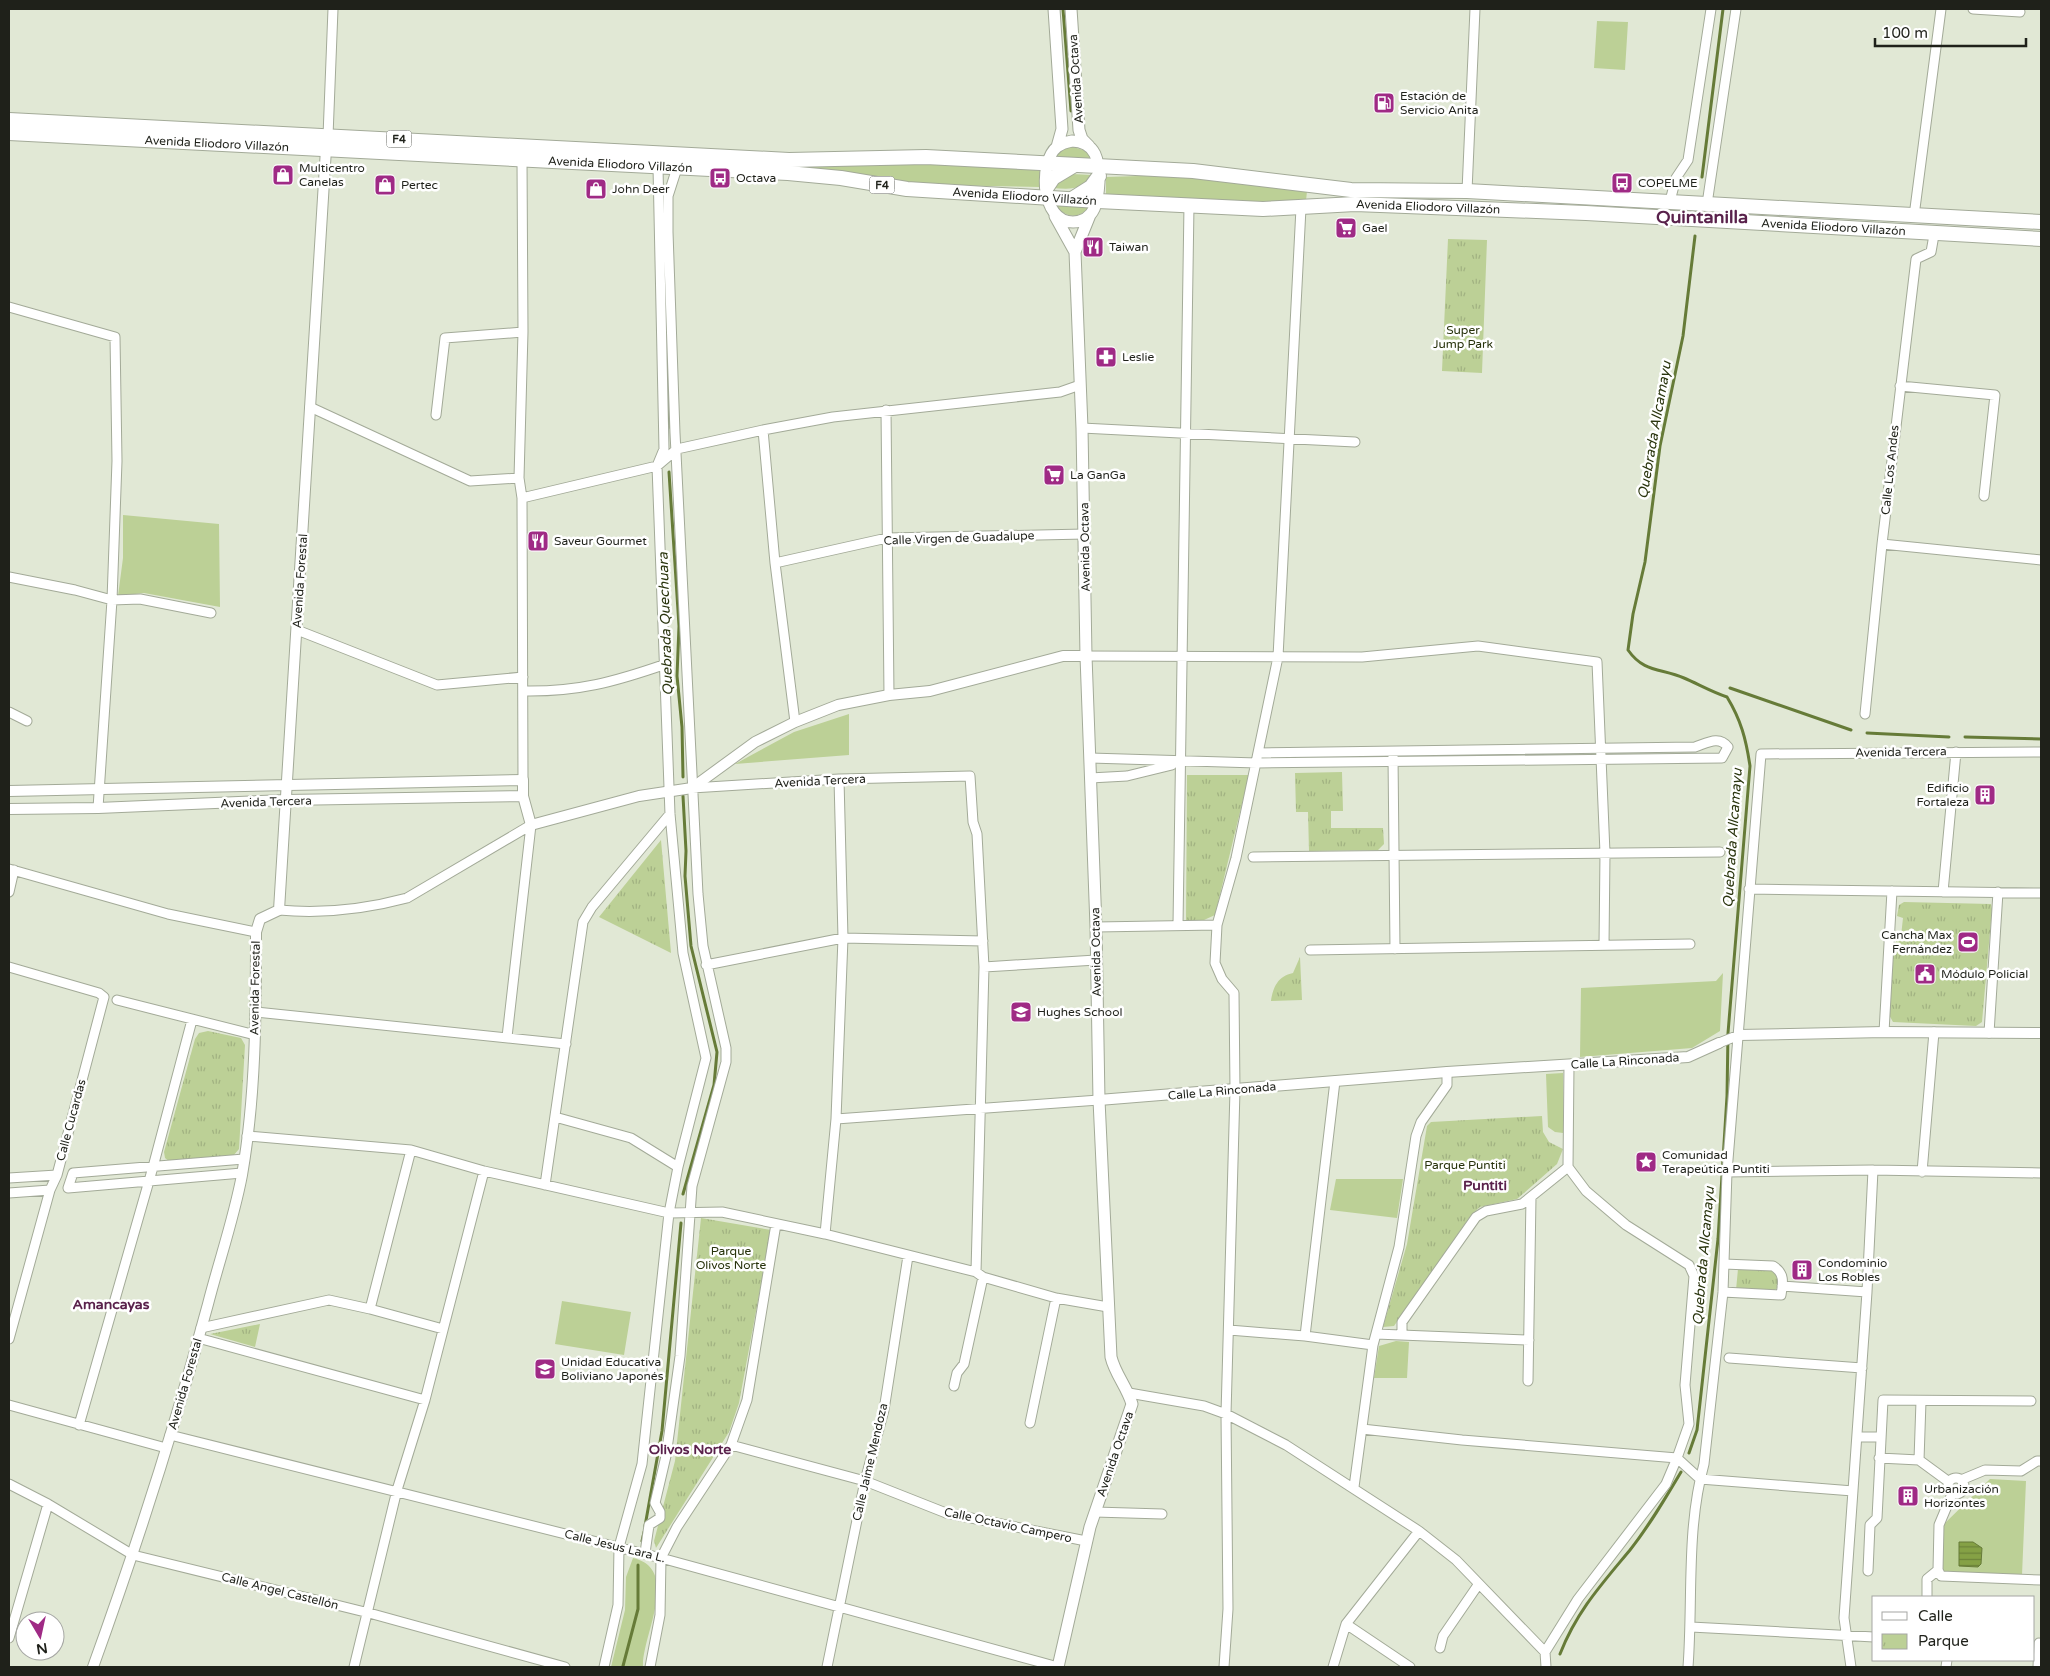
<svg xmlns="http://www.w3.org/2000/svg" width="2050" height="1676" font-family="'Varela Round',sans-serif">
	<defs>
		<pattern id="park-tufts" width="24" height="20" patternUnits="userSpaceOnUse" patternTransform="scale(1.25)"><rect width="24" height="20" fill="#bcd096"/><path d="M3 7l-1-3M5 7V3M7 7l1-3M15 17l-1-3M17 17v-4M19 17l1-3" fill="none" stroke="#a1b281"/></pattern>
		<pattern id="water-rules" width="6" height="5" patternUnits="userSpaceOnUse" patternTransform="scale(1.25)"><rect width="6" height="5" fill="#85a145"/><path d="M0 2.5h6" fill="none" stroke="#6c8339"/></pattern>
	</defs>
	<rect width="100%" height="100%" fill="#e1e8d5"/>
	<!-- green -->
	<path fill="#bcd096" d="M1597 21 1628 22 1625 70 1594 68Z
		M1070 146 1086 151 1092 160 1055 158 1061 150Z
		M879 162 1042 168 1040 187 930 185 770 167Z
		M1072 174 1091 175C1084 191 1068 189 1053 188L1058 181Z
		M1171 175 1307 191 1306 201 1245 202 1106 196V177Z
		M1054 203 1091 205C1079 220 1065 219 1054 203Z
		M123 515 219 524 220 607 144 593 118 596 123 558Z
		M849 714V755L735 764 794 732Z
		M1723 973 1720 1031 1692 1048 1580 1057 1581 988 1716 981Z
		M1563 1073V1133L1555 1132 1548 1127 1546 1074Z
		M1336 1179H1403L1397 1218 1330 1210Z
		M562 1301 631 1312 624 1355 555 1344Z
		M1396 1341 1409 1342 1407 1378H1374L1379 1346Z
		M1990 1479 2026 1481 2022 1575 1944 1573 1942 1571 1943 1525Z
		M633 1558C682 1569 641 1637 643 1667H611L625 1610 626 1577Z"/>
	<!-- park -->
	<path fill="url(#park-tufts)" d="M1448 239 1487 240 1482 373 1442 371Z
		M1342 772 1343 811H1331V828H1383L1384 844 1378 850 1309 851 1308 812H1296L1295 773Z
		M1187 775H1249L1215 915 1204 920H1186Z
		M661 840 671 953 599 917Z
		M1904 902 1991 904 1992 909 1982 1022 1976 1026 1893 1022 1888 1013 1894 944 1901 936 1903 918 1897 916 1899 905Z
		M1300 957 1302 1000 1271 1001C1273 987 1278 976 1293 973Z
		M208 1031 241 1038 245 1045 239 1149 233 1156 170 1162 165 1158 164 1152 195 1039 199 1033Z
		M1542 1116 1543 1132 1549 1142 1563 1149 1557 1164 1517 1199 1480 1207 1471 1215 1394 1326 1383 1327 1407 1244 1427 1126 1431 1122Z
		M701 1218 771 1230 739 1403 729 1432 656 1548 654 1541 675 1461Z
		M1738 1269 1774 1270 1779 1278 1778 1287 1773 1292 1736 1290Z
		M260 1324 255 1347 210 1334Z"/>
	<!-- water -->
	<path fill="url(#water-rules)" stroke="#667b38" d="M1959 1542H1973L1982 1548 1981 1564 1978 1567 1959 1566Z"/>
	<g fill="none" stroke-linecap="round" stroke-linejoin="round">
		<!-- stream -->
		<path stroke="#667b38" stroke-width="3" d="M1063 9 1071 111
			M1702 177 1723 9
			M664 257 665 283
			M668 428V359
			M669 472 679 626 677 676 682 727 683 777
			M1730 688 1851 730
			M1867 733 1949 737
			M1965 737 2041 739
			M683 1194 714 1085 717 1052 691 946 685 876 686 851 683 796
			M1689 1453 1697 1430 1718 1239 1727 1096 1728 1033 1750 766C1746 739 1741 720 1727 697 1712 692 1698 684 1684 678 1661 668 1644 673 1628 650L1633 614 1645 562 1660 446 1683 336 1695 236
			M645 1526 662 1431 681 1223
			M642 1541 644 1532
			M1560 1654C1577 1611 1601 1585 1630 1550 1649 1526 1665 1499 1681 1472
			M623 1666 638 1609V1565"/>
		<!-- minor casing -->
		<g stroke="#a3aa98" stroke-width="11">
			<path id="minor" d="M1973 9 2020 12
				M328 136 333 9
				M522 160 523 332 519 478 522 498 523 780
				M1467 191 1475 9
				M1670 201 1676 178 1688 160 1711 9
				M1707 204 1736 9
				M1914 216 1941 9
				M9 307 115 337 117 461 112 600 98 808
				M1900 386 1995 395 1984 496
				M310 407 470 481 519 478
				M886 410 889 695
				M436 415 445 338 523 332
				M1082 428 1355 442
				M763 430 775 563 795 722
				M522 498 657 466 677 449 763 430 833 417 1060 392 1080 385
				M1882 544 2041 560
				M775 563 887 538 1085 534
				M9 577 75 590 112 600 140 599 211 613
				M297 630 437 685 523 677
				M1086 656 1362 657 1478 646 1597 662 1605 853 1604 945
				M523 691C578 692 614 682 666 664
				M9 712 27 721
				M1865 714 1882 544 1916 259 1931 252 1934 235
				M1393 756 1395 949
				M1090 758 1257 763 1722 758 1728 747C1719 735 1707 743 1695 747L1259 753
				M1090 778 1127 776 1172 765
				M692 788 839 779 970 776 973 822 977 834 984 967 976 1272
				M1253 857 1720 852
				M9 869 168 914 256 932
				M1749 889 2041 893
				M9 892 14 870
				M1943 892 1956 752
				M279 910C322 914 366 909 407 898L531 825
				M1178 925 1189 205
				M1096 927 1217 925
				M1310 950 1690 944
				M706 965 843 938 983 941
				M9 967 99 993 104 997 57 1175 50 1190 9 1339
				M984 967 1096 960
				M117 1000 255 1035
				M256 1012 566 1044
				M1884 1032 1892 891
				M1989 1033 1998 892
				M507 1037 531 825
				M1719 1043 1739 1035
				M555 1117 631 1138 678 1167
				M836 1119 1099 1100
				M247 1136 411 1150 484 1171 669 1213 722 1212 825 1234 976 1272 983 1277 1056 1298 1108 1307
				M1727 1172 1873 1170 2041 1173
				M1922 1172 1934 1032
				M242 1173 68 1188 73 1173 244 1159
				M9 1178 57 1175
				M545 1185 583 922 592 907 670 814
				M9 1193 50 1190
				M825 1234 836 1119 843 938 839 779
				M1782 1286 1867 1292
				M1723 1292 1781 1295C1783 1283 1785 1273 1773 1266L1724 1264
				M370 1309 411 1150
				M201 1328 329 1300 370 1309 443 1329
				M1229 1330 1305 1336 1373 1345
				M1402 1333V1322L1476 1217 1486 1211 1522 1204 1568 1167
				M1376 1334 1529 1340
				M1305 1336 1335 1081
				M198 1338 425 1400
				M1729 1358 1862 1368
				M1528 1381 1531 1197
				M954 1386 957 1373 964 1364 983 1277
				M1129 1393 1204 1406 1226 1414 1286 1445 1419 1531 1456 1560 1545 1652
				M9 1405 166 1448
				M1030 1423 1056 1298
				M79 1425 153 1167 192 1020
				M1362 1429 1462 1440 1677 1458 1700 1479 1853 1491
				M170 1435 661 1558 1058 1667
				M1858 1437H1881
				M731 1445 865 1481 946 1513 1086 1541
				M1879 1458 1919 1460 1949 1482
				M1919 1460 1921 1401
				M1948 1486a8 8 0 1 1 16 0a8 8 0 1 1-16 0Z
				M1961 1480 1985 1470 2021 1471 2037 1461H2041
				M9 1484 48 1504 133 1555 369 1613 565 1667
				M1354 1487 1373 1345 1399 1247 1416 1136 1421 1122 1447 1085V1072
				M1095 1512 1162 1514
				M645 1553 649 1525 660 1518V1512L655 1503 666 1456 680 1356 692 1186 726 1062V1048L703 946 698 894 675 433 668 232V196L677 168
				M1938 1570 1941 1576 2041 1580
				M1868 1571 1870 1525 1877 1518 1883 1400 2031 1401
				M1927 1597V1579L1938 1570 1939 1525 1952 1494
				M1346 1624 1410 1667
				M1691 1627 1874 1637
				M9 1638 48 1504
				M1440 1648 1443 1636 1478 1585
				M354 1667 397 1490 425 1400 484 1171
				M604 1667 618 1605 619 1547 642 1464 669 1213 678 1167 706 1058 683 953 670 814 657 466 664 449 658 167
				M650 1667 660 1615 661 1558 677 1527 731 1445 747 1400 776 1224
				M827 1667 865 1481 884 1410 908 1256
				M1224 1667 1228 1609 1226 1414 1235 1090 1234 993 1222 979 1215 963 1217 925 1236 858 1278 657 1301 208
				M1333 1667 1346 1624 1419 1531
				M1546 1667 1545 1652 1578 1599 1666 1484 1677 1458 1689 1424 1685 1385 1694 1276 1689 1265 1626 1225 1586 1191 1568 1167 1569 1065
				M1688 1667C1693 1601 1686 1529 1704 1464L1723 1292 1727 1172 1761 754 2041 752
				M1851 1667 1844 1618 1867 1292 1873 1170
				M1946 1667 1947 1660
				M2038 1667 2039 1643"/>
		</g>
		<!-- tertiary casing -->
		<g stroke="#a3aa98" stroke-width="12">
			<path id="tertiary" d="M9 791 523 780V796L531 825 639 796 692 788 755 742 795 722 838 705 889 695 930 691 1063 656H1086
				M9 809 98 808 286 800 523 796
				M1739 1035 1884 1032 2041 1033
				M1099 1100 1447 1072 1688 1057 1719 1043
				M93 1667C136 1548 175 1427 208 1304 219 1261 234 1218 242 1175 256 1095 256 1012 256 932L260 919 279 910 326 149"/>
		</g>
		<!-- secondary casing -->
		<g stroke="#a3aa98" stroke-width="13">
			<path id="secondary" d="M1054 9 1062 129 1057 147
				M1071 9 1079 130 1082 139 1089 146
				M1072 141C1097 142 1099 161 1099 182 1098 200 1096 221 1073 222 1040 222 1039 161 1057 147 1062 143 1067 142 1072 141Z
				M1055 216 1075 252
				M1058 1667 1090 1527 1132 1404C1127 1387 1115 1374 1111 1357L1099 1100 1096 927 1086 656 1082 428 1075 252 1090 215"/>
		</g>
		<!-- trunk casing -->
		<g stroke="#a3aa98" stroke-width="16">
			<g id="trunk">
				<path d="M9 120 789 160 926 157 1193 171 1351 190 1467 191 2041 222"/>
				<path id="s1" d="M9 133 788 173 841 178 907 189 1098 201 1263 209 1355 204 1586 213 2041 239"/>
				<path d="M1047 187 1053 178 1073 166"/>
				<path d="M1072 199 1091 187 1099 176"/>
			</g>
		</g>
		<!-- minor -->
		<use href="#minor" stroke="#fff" stroke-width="9"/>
		<!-- tertiary -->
		<use href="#tertiary" stroke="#fff" stroke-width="10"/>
		<!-- secondary -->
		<use href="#secondary" stroke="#fff" stroke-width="11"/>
		<!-- trunk -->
		<use href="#trunk" stroke="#fff" stroke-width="14"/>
	</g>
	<!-- icons -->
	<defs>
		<g id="fuel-square" transform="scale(1.125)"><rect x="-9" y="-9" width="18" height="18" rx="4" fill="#9f2a85" stroke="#fff"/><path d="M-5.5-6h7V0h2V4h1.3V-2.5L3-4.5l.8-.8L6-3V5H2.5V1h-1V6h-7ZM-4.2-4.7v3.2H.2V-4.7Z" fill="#fff"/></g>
		<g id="shop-square" transform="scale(1.125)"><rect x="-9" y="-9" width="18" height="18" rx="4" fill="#9f2a85" stroke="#fff"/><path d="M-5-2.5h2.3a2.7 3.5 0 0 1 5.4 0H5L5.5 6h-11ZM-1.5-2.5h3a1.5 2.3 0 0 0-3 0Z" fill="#fff"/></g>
		<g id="bus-square" transform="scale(1.125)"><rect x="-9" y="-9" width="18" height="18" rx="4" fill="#9f2a85" stroke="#fff"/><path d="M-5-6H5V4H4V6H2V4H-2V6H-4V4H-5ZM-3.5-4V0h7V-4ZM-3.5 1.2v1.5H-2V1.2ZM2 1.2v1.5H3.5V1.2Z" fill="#fff"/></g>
		<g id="supermarket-square" transform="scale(1.125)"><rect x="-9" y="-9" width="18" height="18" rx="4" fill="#9f2a85" stroke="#fff"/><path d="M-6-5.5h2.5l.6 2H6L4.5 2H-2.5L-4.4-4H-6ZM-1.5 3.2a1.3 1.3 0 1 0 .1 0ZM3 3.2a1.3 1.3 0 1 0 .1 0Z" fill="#fff"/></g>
		<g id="restaurant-square" transform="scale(1.125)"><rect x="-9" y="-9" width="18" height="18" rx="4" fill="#9f2a85" stroke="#fff"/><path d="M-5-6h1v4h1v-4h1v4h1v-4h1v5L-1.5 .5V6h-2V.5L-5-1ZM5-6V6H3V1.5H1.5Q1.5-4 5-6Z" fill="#fff"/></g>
		<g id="pharmacy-square" transform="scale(1.125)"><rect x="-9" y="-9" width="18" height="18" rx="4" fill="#9f2a85" stroke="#fff"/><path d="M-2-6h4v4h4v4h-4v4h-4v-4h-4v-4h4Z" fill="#fff"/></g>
		<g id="building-square" transform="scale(1.125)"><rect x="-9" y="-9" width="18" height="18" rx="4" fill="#9f2a85" stroke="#fff"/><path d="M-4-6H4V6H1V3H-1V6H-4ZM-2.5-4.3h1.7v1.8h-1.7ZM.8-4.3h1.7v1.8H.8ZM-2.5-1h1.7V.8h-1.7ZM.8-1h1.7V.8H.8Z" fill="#fff"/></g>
		<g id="stadium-square" transform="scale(1.125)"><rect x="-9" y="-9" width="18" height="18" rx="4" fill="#9f2a85" stroke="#fff"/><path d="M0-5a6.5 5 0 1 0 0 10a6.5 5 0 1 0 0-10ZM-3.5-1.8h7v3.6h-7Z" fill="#fff"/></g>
		<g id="civic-square" transform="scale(1.125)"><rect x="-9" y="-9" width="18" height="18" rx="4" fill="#9f2a85" stroke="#fff"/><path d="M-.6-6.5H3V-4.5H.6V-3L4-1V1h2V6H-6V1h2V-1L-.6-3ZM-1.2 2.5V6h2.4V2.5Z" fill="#fff"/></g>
		<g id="school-square" transform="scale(1.125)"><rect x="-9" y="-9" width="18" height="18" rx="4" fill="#9f2a85" stroke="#fff"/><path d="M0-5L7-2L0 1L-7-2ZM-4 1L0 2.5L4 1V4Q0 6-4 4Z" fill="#fff"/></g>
		<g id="sight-square" transform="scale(1.125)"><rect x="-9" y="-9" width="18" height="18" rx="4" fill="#9f2a85" stroke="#fff"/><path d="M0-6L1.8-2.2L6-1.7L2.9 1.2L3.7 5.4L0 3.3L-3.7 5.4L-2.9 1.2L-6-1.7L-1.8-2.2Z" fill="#fff"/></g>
	</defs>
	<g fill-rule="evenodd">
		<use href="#fuel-square" x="1384" y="103"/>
		<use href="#shop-square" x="283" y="175"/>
		<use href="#bus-square" x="720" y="178"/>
		<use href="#bus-square" x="1622" y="183"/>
		<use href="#shop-square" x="385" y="185"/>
		<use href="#shop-square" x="596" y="189"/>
		<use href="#supermarket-square" x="1346" y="228"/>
		<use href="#restaurant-square" x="1093" y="247"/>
		<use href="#pharmacy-square" x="1106" y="357"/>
		<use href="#supermarket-square" x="1054" y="475"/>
		<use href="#restaurant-square" x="538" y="541"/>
		<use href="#building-square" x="1985" y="795"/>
		<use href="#stadium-square" x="1968" y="942"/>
		<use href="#civic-square" x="1925" y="974"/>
		<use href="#school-square" x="1021" y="1012"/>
		<use href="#sight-square" x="1646" y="1162"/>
		<use href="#building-square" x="1802" y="1270"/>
		<use href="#school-square" x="545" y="1369"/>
		<use href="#building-square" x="1908" y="1496"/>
	</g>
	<g text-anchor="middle" stroke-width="5" stroke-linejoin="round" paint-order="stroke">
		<!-- shield labels -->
		<g fill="#fff" stroke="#62645f" stroke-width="1">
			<rect x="386.5" y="130.5" width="25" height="17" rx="4"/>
			<rect x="869.5" y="176.5" width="25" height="17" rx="4"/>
		</g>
		<g font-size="11" font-weight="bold" fill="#1f211a">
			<text x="399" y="143">F4</text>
			<text x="882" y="189">F4</text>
		</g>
		<!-- street labels -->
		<g font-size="12" fill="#1f211a" stroke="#fff">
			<text transform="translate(1076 79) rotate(-94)" y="4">Avenida Octava</text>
			<text dy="4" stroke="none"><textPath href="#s1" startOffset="208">Avenida Eliodoro Villazón</textPath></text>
			<text dy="4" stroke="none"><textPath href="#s1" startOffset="612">Avenida Eliodoro Villazón</textPath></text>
			<text dy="4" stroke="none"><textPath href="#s1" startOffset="1018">Avenida Eliodoro Villazón</textPath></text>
			<text dy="4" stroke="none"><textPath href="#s1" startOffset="1422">Avenida Eliodoro Villazón</textPath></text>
			<text dy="4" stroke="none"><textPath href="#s1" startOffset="1828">Avenida Eliodoro Villazón</textPath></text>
			<text transform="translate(1890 470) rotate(-84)" y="4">Calle Los Andes</text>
			<text transform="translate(959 538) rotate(-2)" y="4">Calle Virgen de Guadalupe</text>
			<text transform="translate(1085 547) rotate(-91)" y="4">Avenida Octava</text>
			<text transform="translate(300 581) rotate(-86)" y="4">Avenida Forestal</text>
			<text transform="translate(1901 752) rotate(-1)" y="4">Avenida Tercera</text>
			<text transform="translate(820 781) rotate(-3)" y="4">Avenida Tercera</text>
			<text transform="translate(266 802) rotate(-2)" y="4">Avenida Tercera</text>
			<text transform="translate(1096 952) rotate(-91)" y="4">Avenida Octava</text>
			<text transform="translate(255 988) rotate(-89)" y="4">Avenida Forestal</text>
			<text transform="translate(1625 1061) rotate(-4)" y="4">Calle La Rinconada</text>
			<text transform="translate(1222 1091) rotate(-5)" y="4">Calle La Rinconada</text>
			<text transform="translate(71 1120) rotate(-75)" y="4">Calle Cucardas</text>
			<text transform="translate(185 1384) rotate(-74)" y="4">Avenida Forestal</text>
			<text transform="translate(1115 1454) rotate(-71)" y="4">Avenida Octava</text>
			<text transform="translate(870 1462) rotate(-77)" y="4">Calle Jaime Mendoza</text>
			<text transform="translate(1008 1525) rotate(12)" y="4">Calle Octavio Campero</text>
			<text transform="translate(615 1546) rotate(14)" y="4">Calle Jesus Lara L.</text>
			<text transform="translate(280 1591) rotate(14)" y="4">Calle Angel Castellón</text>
		</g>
		<!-- poi labels -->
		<g font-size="12" fill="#1f211a" stroke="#fff" text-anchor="start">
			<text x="1400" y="100">Estación de<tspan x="1400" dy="14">Servicio Anita</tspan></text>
			<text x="299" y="172">Multicentro<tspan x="299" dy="14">Canelas</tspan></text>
			<text x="736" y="182">Octava</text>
			<text x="1638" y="187">COPELME</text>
			<text x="401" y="189">Pertec</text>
			<text x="612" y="193">John Deer</text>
			<text x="1362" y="232">Gael</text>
			<text x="1109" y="251">Taiwan</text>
			<text x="1122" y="361">Leslie</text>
			<text x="1070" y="479">La GanGa</text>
			<text x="554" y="545">Saveur Gourmet</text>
			<text x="1969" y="792" text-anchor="end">Edificio<tspan x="1969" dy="14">Fortaleza</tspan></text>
			<text x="1952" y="939" text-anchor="end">Cancha Max<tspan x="1952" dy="14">Fernández</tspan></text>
			<text x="1941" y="978">Módulo Policial</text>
			<text x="1037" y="1016">Hughes School</text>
			<text x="1662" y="1159">Comunidad<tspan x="1662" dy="14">Terapeútica Puntiti</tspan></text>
			<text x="1818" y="1267">Condominio<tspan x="1818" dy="14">Los Robles</tspan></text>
			<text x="561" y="1366">Unidad Educativa<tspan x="561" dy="14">Boliviano Japonés</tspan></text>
			<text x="1924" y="1493">Urbanización<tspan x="1924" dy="14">Horizontes</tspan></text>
		</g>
		<!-- park labels -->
		<g font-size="12" fill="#27320b" stroke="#fff">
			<text x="1463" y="334">Super<tspan x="1463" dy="14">Jump Park</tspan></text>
			<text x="1465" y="1169">Parque Puntiti</text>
			<text x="731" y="1255">Parque<tspan x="731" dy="14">Olivos Norte</tspan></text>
		</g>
		<!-- water labels -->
		<g font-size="14" font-style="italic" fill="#2a350e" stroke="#fff">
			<text transform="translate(1654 430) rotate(-80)" y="5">Quebrada Allcamayu</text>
			<text transform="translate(665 624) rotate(-92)" y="5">Quebrada Quechuara</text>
			<text transform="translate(1732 838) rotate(-86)" y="5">Quebrada Allcamayu</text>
			<text transform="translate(1703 1256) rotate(-85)" y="5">Quebrada Allcamayu</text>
		</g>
		<!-- neighbourhood labels -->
		<g font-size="14" font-weight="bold" fill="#59214b" stroke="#fff">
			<text x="1485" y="1190">Puntiti</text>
			<text x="111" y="1309">Amancayas</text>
			<text x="690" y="1454">Olivos Norte</text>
		</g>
		<!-- district labels -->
		<g font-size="18" font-weight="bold" fill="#59214b" stroke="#fff">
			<text x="1702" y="223">Quintanilla</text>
		</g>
	</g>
	<!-- border -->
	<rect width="2050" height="1676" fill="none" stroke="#1f211a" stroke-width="20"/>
	<!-- legend -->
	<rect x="1872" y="1596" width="162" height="65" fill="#ffffff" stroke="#a5a6a3"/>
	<rect x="1882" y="1612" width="25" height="8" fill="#ffffff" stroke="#a5a6a3"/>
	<text x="1918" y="1621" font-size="15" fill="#1f211a">Calle</text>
	<rect x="1882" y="1634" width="25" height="15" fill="url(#park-tufts)" stroke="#a5a6a3"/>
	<text x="1918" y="1646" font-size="15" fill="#1f211a">Parque</text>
	<!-- north arrow -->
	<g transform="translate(40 1636) rotate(171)"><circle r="24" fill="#ffffff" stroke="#a5a6a3"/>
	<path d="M0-4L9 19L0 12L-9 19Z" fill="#9f2a85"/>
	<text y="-8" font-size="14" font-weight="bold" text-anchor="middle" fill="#1f211a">N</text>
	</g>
	<!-- scale -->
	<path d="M1875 38v8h151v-8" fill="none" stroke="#1f211a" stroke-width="2.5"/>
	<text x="1882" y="38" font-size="15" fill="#1f211a" stroke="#ffffff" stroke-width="4" paint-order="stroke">100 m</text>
</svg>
